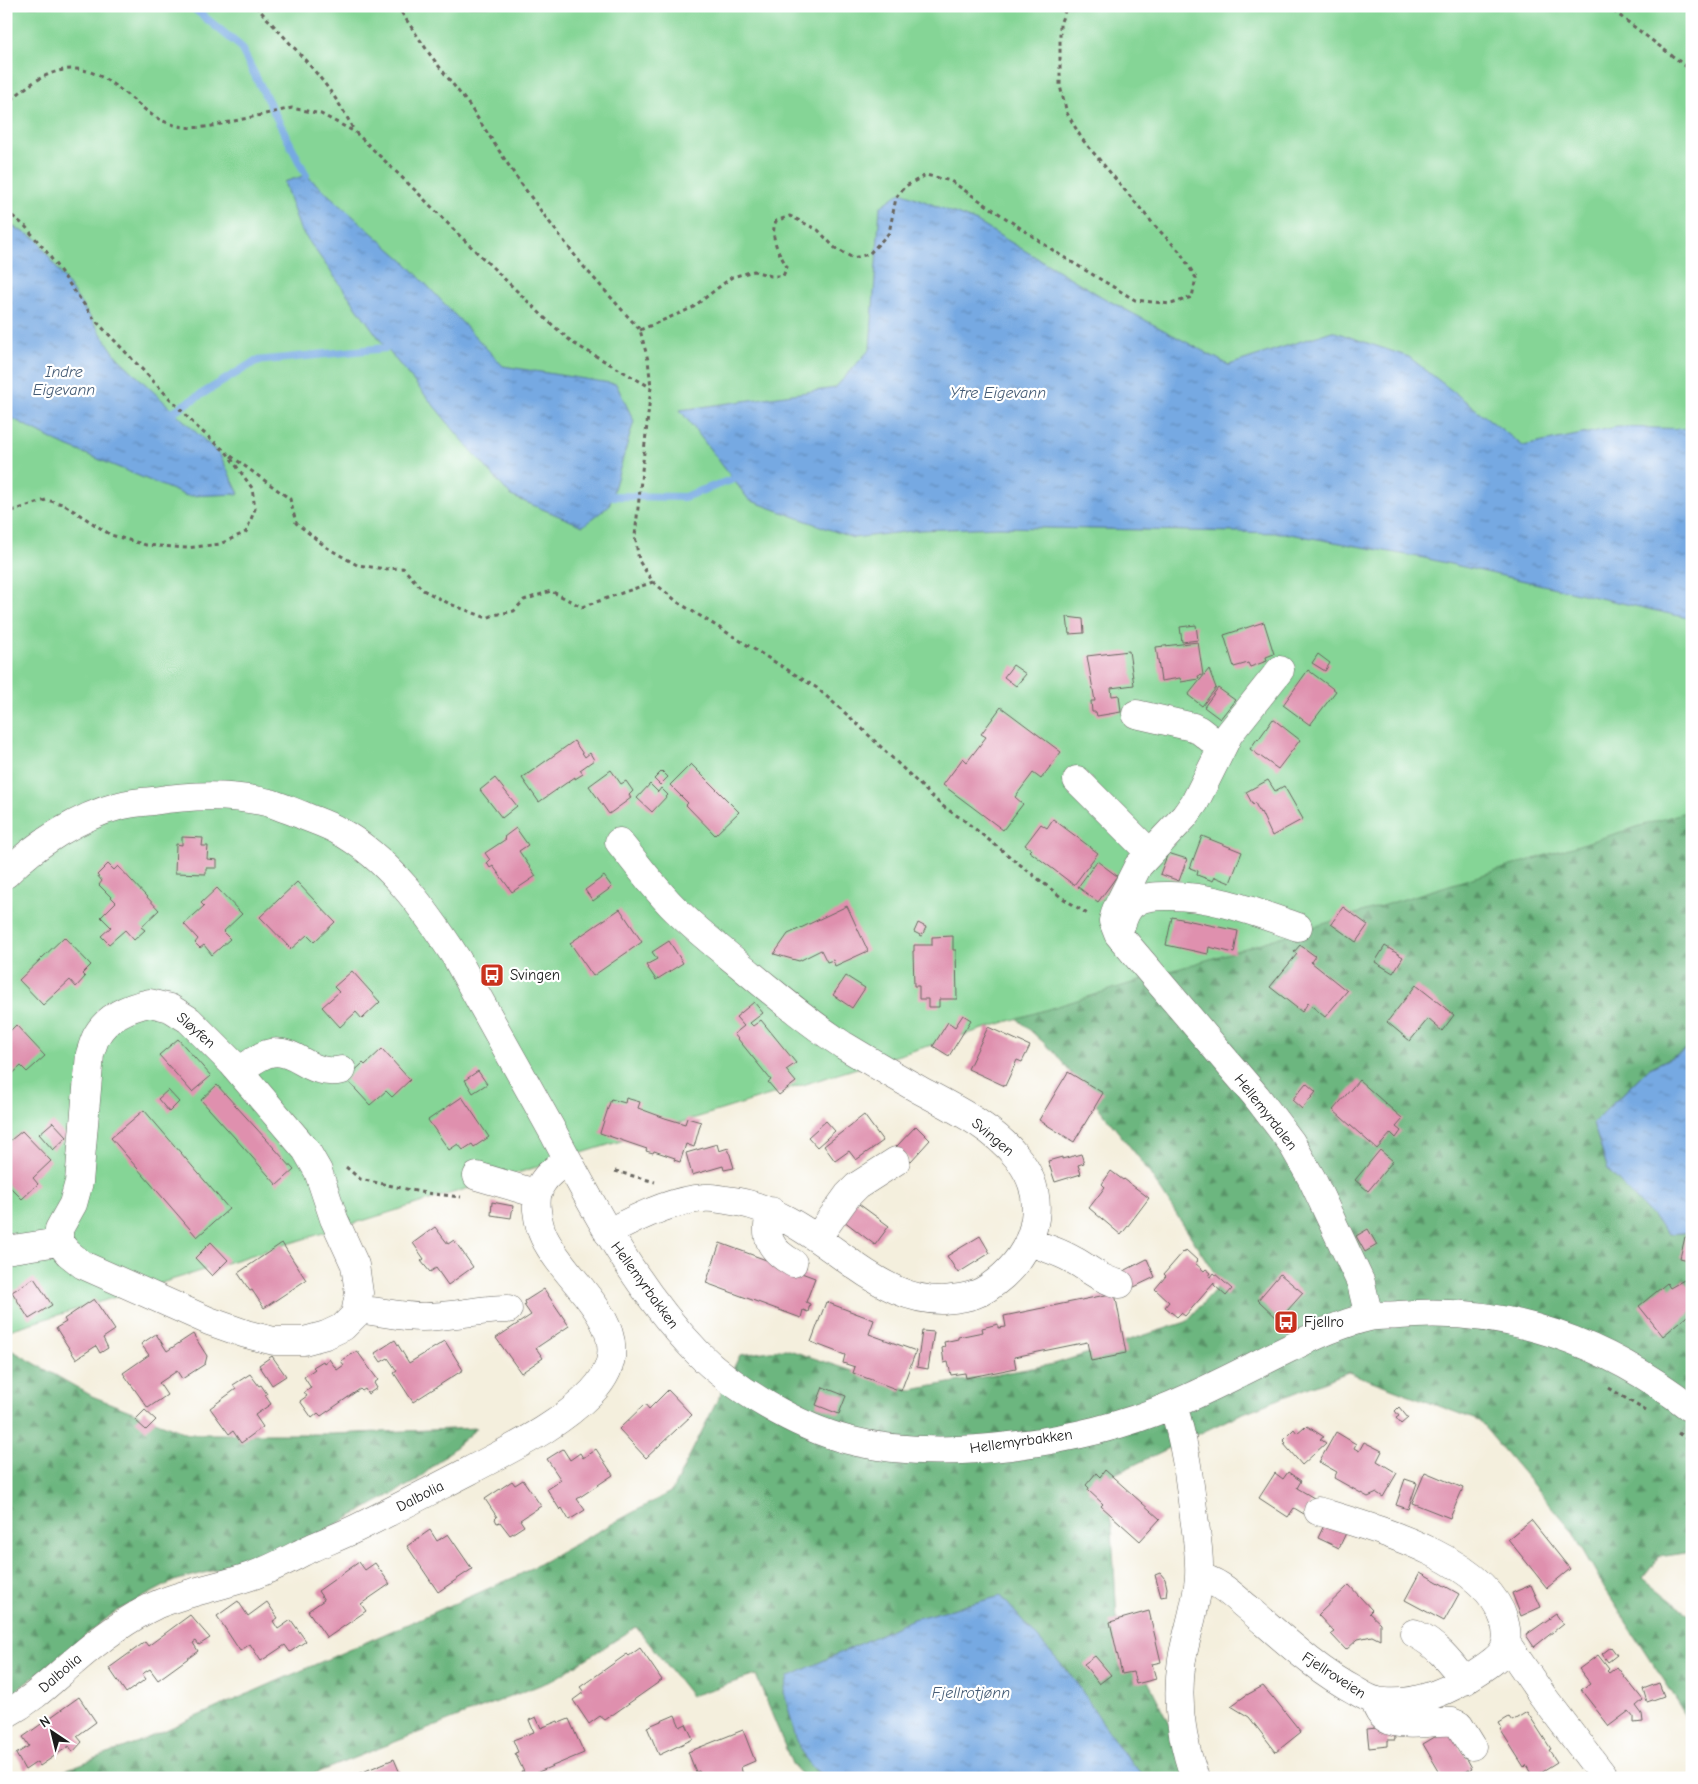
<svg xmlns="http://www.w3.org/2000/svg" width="1698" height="1784" font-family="'Comic Neue',sans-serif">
	<defs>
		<pattern id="forest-firs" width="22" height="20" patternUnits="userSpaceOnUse" patternTransform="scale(1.25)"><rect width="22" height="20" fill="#6cb67f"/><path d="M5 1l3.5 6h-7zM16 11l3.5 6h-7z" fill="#589367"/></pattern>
		<pattern id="water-ripples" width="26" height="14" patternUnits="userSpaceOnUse" patternTransform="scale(1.25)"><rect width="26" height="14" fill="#76a9e2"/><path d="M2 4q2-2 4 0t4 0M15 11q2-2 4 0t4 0" fill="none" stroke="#6089b6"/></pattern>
	</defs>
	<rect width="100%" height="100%" fill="#fff"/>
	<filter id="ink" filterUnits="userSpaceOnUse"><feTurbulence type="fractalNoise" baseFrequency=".02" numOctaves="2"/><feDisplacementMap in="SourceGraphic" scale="10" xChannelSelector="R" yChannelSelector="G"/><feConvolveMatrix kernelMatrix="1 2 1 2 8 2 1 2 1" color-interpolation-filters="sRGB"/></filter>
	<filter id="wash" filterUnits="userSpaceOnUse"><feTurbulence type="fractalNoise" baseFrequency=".0096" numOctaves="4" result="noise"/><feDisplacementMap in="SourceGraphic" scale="20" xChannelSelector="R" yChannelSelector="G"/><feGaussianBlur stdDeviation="1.12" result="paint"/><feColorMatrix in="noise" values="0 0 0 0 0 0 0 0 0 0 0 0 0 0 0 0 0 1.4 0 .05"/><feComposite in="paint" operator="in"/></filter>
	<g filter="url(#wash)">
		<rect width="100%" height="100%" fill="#f4efdd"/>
		<!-- forest -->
		<path fill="url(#forest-firs)" stroke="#44694e" d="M6 6H1692V1047L1648 1069 1593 1123 1609 1170 1669 1234 1692 1232V1552L1659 1557 1643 1578 1692 1617V1740L1682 1708 1604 1588 1572 1531 1479 1421 1348 1372 1236 1416 1109 1477 1117 1620 1181 1746 1195 1778H1145L1120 1749 807 1762 824 1778H805L792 1764 756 1675 691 1696 636 1627 553 1680 303 1778H44L136 1743 517 1576 672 1491 740 1355 786 1349 911 1390 1054 1364 1186 1322 1221 1283 1143 1163 1054 1052 946 954Z
			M6 1347 92 1396 188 1434H332L477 1428 416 1481 290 1550 174 1581 115 1612 6 1699Z"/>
		<!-- park -->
		<path fill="#85d596" stroke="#507859" d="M6 6H1692V810L6 1331Z"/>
		<!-- water -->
		<path fill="url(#water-ripples)" stroke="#49627f" d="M306 175 405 262 503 366 616 384 634 421 609 506 583 526 511 496 458 435 386 348 300 229 284 182Z
			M901 192 977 222 1104 298 1229 365 1332 331 1409 357 1523 446 1617 427 1692 429V619L1424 558 1284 533 999 527 920 530 853 538 749 500 680 410 835 388 870 349 880 207Z
			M6 223 37 239 117 357 220 455 239 494 187 496 57 442 6 415Z
			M1692 1047V1232L1669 1234 1608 1170 1593 1123 1648 1069Z
			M1001 1596 1074 1679 1120 1749 1145 1778H824L807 1762 796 1738 784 1692 788 1677 913 1619Z"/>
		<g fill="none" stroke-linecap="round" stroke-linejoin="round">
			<!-- stream -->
			<path stroke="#76a9e2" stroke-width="8" d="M191 6 240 46 306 175
				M174 411 256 361 386 348
				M611 496 684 497 734 479"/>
		</g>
		<g id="blocks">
			<!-- building -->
			<path fill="#df90ae" d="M1067 617 1083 619 1084 633 1069 634Z
				M1264 622 1274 654 1266 657 1267 661 1250 667 1248 663 1234 667 1224 635Z
				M1196 625 1198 640 1182 642 1180 627Z
				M1198 642 1203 675 1198 676 1199 679 1181 682 1180 678 1161 681 1156 647Z
				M1129 651 1134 685 1111 688 1112 696 1119 695 1121 712 1097 716 1096 712H1092L1091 701H1095L1087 656Z
				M1318 654 1330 663 1325 671 1312 663Z
				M1013 665 1026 674 1016 686 1004 677Z
				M1209 669 1216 688 1202 706 1188 695Z
				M1308 670 1336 691 1310 725 1283 705Z
				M1218 688 1235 700 1220 719 1204 707Z
				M1001 707 1061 752 1041 779 1033 773 1015 797 1023 804 1003 830 943 785 963 758 967 762 986 737 981 734Z
				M1273 719 1300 740 1278 769 1250 749 1257 739 1258 740Z
				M574 741 585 757 590 753 594 760 580 770 583 774 575 779V777L539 802 522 778Z
				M691 764 739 812 715 835 686 805 688 803 670 785Z
				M611 770 621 784 626 781 633 791 629 795 631 798 609 814 589 786Z
				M662 771 668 777 660 785 654 779Z
				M495 778 517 806 502 818 480 790Z
				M1268 780 1275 791 1284 786 1303 819 1272 836 1261 812 1260 813 1255 803 1253 805 1246 792Z
				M650 784 658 792 661 788 668 795 652 812 637 798Z
				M1053 819 1098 853 1074 885 1029 851 1031 849 1025 845 1041 824 1047 828Z
				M516 828 528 845 519 851 536 876 512 892 493 866 490 868 487 863 490 860 485 853 506 839 504 837Z
				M1202 836 1242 852 1230 883 1215 877 1213 881 1197 875 1198 871 1190 868Z
				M182 837 203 838 202 846H208L207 859 217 860V868H206V874L175 873 176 844 182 845Z
				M1168 853 1187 859 1179 881 1160 874Z
				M1097 861 1117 876 1098 902 1078 887Z
				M108 864 114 870 118 866 159 910 141 927 145 930 134 940 125 930 109 944 101 936 111 927 101 917 116 902 99 885 102 881 97 875Z
				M604 876 612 887 593 901 585 890Z
				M297 882 335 922 314 942 307 935 291 949 260 917Z
				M217 888 242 914 223 932 230 939 212 955 204 945 200 948 195 943 198 939 184 924 204 906 201 903Z
				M847 906 868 951 835 966 833 960 827 962 821 950 799 961 774 954 788 934Z
				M1343 907 1368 925 1356 942 1331 924Z
				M620 909 642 942 593 976 570 943Z
				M1172 917 1238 931 1234 953 1209 947 1208 954 1166 945Z
				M918 923 926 927 922 936 914 932Z
				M953 936V950H956L957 999H939V1007H928V999H919V986H914L913 951H914V945H932V937Z
				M64 937 91 965 82 974 85 977 76 987 70 980 43 1005 19 980Z
				M669 941 683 963 656 980 646 965 657 959 652 952Z
				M1300 945 1315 956 1311 962 1347 991 1325 1017 1308 1003 1302 1012 1270 987 1297 954 1294 952Z
				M1385 946 1403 957 1393 973 1375 962Z
				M352 971 380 1002 362 1019 356 1012 340 1027 322 1007 339 992 334 987Z
				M846 976 865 988 852 1008 833 995Z
				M1416 985 1454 1015 1442 1031 1428 1019 1410 1041 1387 1022Z
				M754 1002 763 1013 750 1023 753 1026 761 1020 796 1063 786 1070 796 1082 779 1095 768 1082 771 1080 734 1034 744 1026 736 1017Z
				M963 1015 971 1020 949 1056 933 1046 948 1022 955 1027Z
				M16 1025 45 1056 27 1072 21 1066 6 1080V1035Z
				M988 1027 1030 1046 1022 1062 1017 1060 1005 1086 968 1069Z
				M178 1039 211 1076 192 1092 159 1055Z
				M382 1049 410 1080 392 1097 386 1091 370 1105 346 1079 363 1063 365 1065Z
				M478 1071 487 1084 473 1093 465 1080Z
				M1068 1072 1103 1093 1074 1142 1039 1120Z
				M1359 1080 1403 1119 1396 1127 1401 1131 1396 1138 1391 1133 1377 1149 1333 1110Z
				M1306 1083 1316 1092 1302 1109 1292 1100Z
				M217 1085 294 1170 277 1185 201 1100Z
				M168 1090 179 1102 169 1112 158 1099Z
				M462 1097 489 1137 474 1147 472 1144 463 1150 458 1144 449 1150 428 1120Z
				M626 1098 640 1102 638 1108 665 1118 685 1124 687 1118 701 1122 694 1147 686 1144 680 1162 674 1160 675 1158 654 1151 653 1153 646 1151 647 1149 600 1133 611 1099 625 1103Z
				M144 1110 229 1209 197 1237 111 1138Z
				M864 1115 883 1141 856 1160 849 1151 835 1161 824 1146Z
				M826 1121 835 1131 817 1147 808 1137Z
				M53 1122 67 1137 53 1150 39 1134Z
				M916 1126 930 1140 911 1161 896 1147Z
				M22 1131 51 1161 33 1178 38 1184 22 1199 6 1183V1144Z
				M717 1144 719 1151 728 1148 734 1168 724 1170 723 1166 692 1175 686 1153Z
				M1380 1150 1393 1161 1368 1191 1355 1180Z
				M1081 1154 1084 1163 1078 1165 1081 1174 1055 1182 1048 1161 1062 1157V1159Z
				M1111 1171 1123 1180 1124 1179 1149 1198 1121 1235 1089 1208 1105 1187 1102 1184Z
				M852 1199 889 1226 875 1245 839 1217Z
				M492 1202 513 1206 511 1218 491 1215Z
				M435 1227 448 1244 454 1240 473 1267 448 1285 436 1268 430 1272 421 1261 424 1259 413 1243Z
				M1368 1229 1377 1245 1365 1252 1356 1236Z
				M980 1236 990 1253 958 1273 947 1256Z
				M1685 1237 1692 1239V1261L1680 1258Z
				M211 1242 228 1260 212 1276 195 1258Z
				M282 1243 306 1280 264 1308 252 1290 250 1291 238 1273Z
				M720 1243 815 1278 806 1302 810 1304 808 1312 803 1310 801 1318 706 1283Z
				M1186 1250 1198 1261 1195 1263 1204 1271 1206 1269 1211 1273 1209 1276 1211 1277 1214 1273 1232 1289 1226 1296 1214 1285V1283L1185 1316 1181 1313 1177 1317 1165 1307 1169 1302 1155 1289 1166 1276 1164 1274 1183 1252 1184 1253Z
				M1147 1259 1155 1277 1132 1288 1124 1271Z
				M1280 1274 1303 1293 1279 1320 1258 1300Z
				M34 1278 52 1305 29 1319 12 1292Z
				M1684 1280 1692 1289V1312L1663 1336 1639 1306 1667 1283 1670 1288Z
				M544 1289 569 1326 536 1348 543 1358 521 1373 496 1338 531 1315 524 1305 526 1304 525 1301Z
				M1115 1293 1126 1353 1116 1355V1356L1091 1361 1087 1342 1014 1357 1016 1368 966 1378 965 1373 951 1375 948 1362 944 1363 942 1348 945 1347 944 1342 958 1339V1337L983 1332 982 1328 998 1324V1328L1006 1327 1004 1316Z
				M94 1299 115 1330 103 1338 108 1348 100 1353 96 1346 76 1359 56 1328 66 1322 64 1319Z
				M826 1302 874 1320 869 1334 916 1351 901 1391 853 1373 855 1367 843 1363 845 1355 811 1342Z
				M922 1331 934 1332 928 1369 917 1367Z
				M156 1334 167 1351 193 1334 207 1356 205 1364 182 1379 177 1371 159 1383 167 1395 148 1408 123 1373 149 1355 141 1344Z
				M395 1340 409 1363 445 1341 463 1370 413 1402 394 1373 397 1371 388 1358 381 1362 375 1353Z
				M357 1351 378 1380 374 1383 377 1388 368 1394 365 1389 362 1391 360 1389 321 1416 318 1413 312 1418 300 1401 307 1396 304 1392 311 1388 304 1377 315 1369 313 1367 323 1361 324 1363 329 1359 337 1370 344 1365 341 1361Z
				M272 1356 286 1376 272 1385 259 1365Z
				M250 1374 259 1386 261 1385 267 1394 265 1395 271 1404 255 1415 263 1427 241 1443 233 1431 229 1434 210 1408 236 1389 233 1385Z
				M823 1387 846 1396 839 1414 816 1405Z
				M668 1390 692 1415 646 1458 619 1429 645 1404 649 1409Z
				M1399 1407 1408 1418 1401 1424 1396 1418 1399 1416 1395 1411Z
				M145 1410 156 1420 146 1430 135 1420Z
				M1307 1426 1324 1437 1320 1439 1326 1443 1302 1465 1284 1444 1286 1443 1283 1440 1294 1429 1297 1433 1304 1427 1305 1428Z
				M1336 1432 1356 1444 1354 1448 1359 1451 1364 1442 1382 1451 1377 1461 1397 1473 1383 1497 1377 1493 1368 1497 1334 1478 1337 1472 1319 1462Z
				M563 1449 570 1460 580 1453 583 1458 596 1449 613 1475 577 1499 585 1510 569 1520 562 1508 560 1510 547 1489 561 1480 547 1459Z
				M1105 1470 1160 1519 1140 1541 1101 1506 1103 1504 1088 1490 1089 1488 1086 1485 1096 1473 1100 1477Z
				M1288 1472 1301 1481 1297 1488 1314 1498 1304 1514 1294 1508 1288 1517 1259 1498 1275 1473 1283 1479Z
				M1425 1472 1463 1488 1450 1518 1412 1503Z
				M1405 1479 1417 1483 1408 1509 1396 1505Z
				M523 1480 541 1506 520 1520 524 1526 510 1535 500 1522 497 1523 495 1519 497 1517 485 1499 512 1481 515 1485Z
				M1531 1520 1570 1569 1547 1588 1508 1539Z
				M1325 1523 1346 1533 1339 1548 1318 1538Z
				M430 1530 437 1541 448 1534 472 1569 438 1592 407 1546Z
				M359 1562 365 1570 375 1563 390 1584 361 1604 366 1611 327 1638 308 1611 324 1600 318 1591Z
				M1420 1572 1459 1594 1444 1621 1405 1600Z
				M1160 1573 1165 1579 1167 1588 1166 1596 1161 1597 1155 1575Z
				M1349 1585 1372 1610 1369 1613 1380 1623V1640L1372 1636 1358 1639 1346 1650 1331 1634 1334 1632 1318 1615Z
				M1531 1585 1541 1607 1521 1616 1512 1593Z
				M238 1601 248 1616 267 1602 278 1618 273 1621 278 1629 291 1620 306 1641 290 1652 285 1645 261 1661 250 1644 240 1651 217 1616Z
				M1149 1611 1161 1662 1152 1664 1156 1679 1136 1684 1133 1672 1122 1674 1110 1622Z
				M1556 1614 1563 1624 1534 1647 1526 1635Z
				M190 1615 210 1638 199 1645 196 1641 193 1643 198 1651 158 1680 150 1669 142 1674 146 1679 126 1693 109 1668 145 1642 148 1646Z
				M1611 1647 1617 1655 1608 1662 1602 1654Z
				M640 1648 662 1680 605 1720 600 1716 589 1724 573 1700 584 1692 580 1687 627 1654 629 1656Z
				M1598 1655 1609 1669 1607 1671 1609 1673 1617 1667 1643 1700 1636 1706 1642 1714 1643 1722 1634 1723V1717L1629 1711 1609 1726 1581 1690 1590 1683 1579 1669Z
				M1095 1656 1111 1675 1099 1684 1084 1664Z
				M1659 1683 1664 1696 1647 1702 1643 1689Z
				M1263 1686 1273 1698V1697L1301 1732 1276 1752 1249 1717 1231 1706 1245 1696Z
				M79 1697 96 1722 77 1736 82 1742 73 1752 69 1746 40 1766 37 1762 25 1770 16 1754 29 1746 23 1737Z
				M1527 1712 1551 1749 1549 1750 1557 1762 1533 1777 1526 1765 1524 1767 1500 1729 1502 1728 1499 1723 1509 1717 1512 1721Z
				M675 1715 680 1727 686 1724 693 1739 659 1755 647 1727Z
				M536 1717 541 1728 558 1721 559 1723 569 1719 584 1753 524 1778 521 1772H524L515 1753 518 1752 513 1740 534 1732 529 1720Z
				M1387 1727H1394L1395 1740H1388V1746L1369 1748 1367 1729Z
				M1450 1728 1472 1768 1456 1778H1443L1423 1744Z
				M743 1730 755 1761 741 1767 743 1776 746 1775 747 1778H702L699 1771 696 1772 688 1752Z
				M394 1759 402 1778H349L370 1769Z"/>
		</g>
	</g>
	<g filter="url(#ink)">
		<use href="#blocks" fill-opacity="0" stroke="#686660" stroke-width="1"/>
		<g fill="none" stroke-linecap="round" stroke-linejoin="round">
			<!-- minor casing -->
			<g stroke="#686660" stroke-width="29">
				<path id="minor" d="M1280 670 1229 734 1195 802 1185 816 1138 866 1116 910 1113 921 1118 934 1256 1096 1291 1142 1312 1179 1361 1283 1369 1317
					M1136 714 1193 727 1199 730 1222 748
					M1077 780 1150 853
					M6 874C34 845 80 816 119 806 130 803 141 802 153 801 191 795 232 794 270 803 280 806 291 811 302 815 313 820 326 824 337 830 389 858 426 911 457 959 489 1018 522 1076 554 1134 595 1211 636 1289 697 1352 733 1389 798 1427 848 1440 942 1464 1084 1443 1172 1405 1212 1388 1251 1367 1290 1348 1315 1336 1342 1323 1369 1317 1378 1315 1389 1316 1399 1315 1506 1305 1608 1343 1692 1409
					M1120 928C1124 918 1126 908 1136 902 1145 896 1156 896 1166 896 1212 895 1255 912 1298 927
					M150 1003 170 1008 189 1020 232 1063 306 1150 318 1171 334 1219 355 1265 359 1293 355 1315 343 1327 326 1335 304 1341H274L246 1334 209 1321 83 1265 68 1253 59 1242V1229L73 1204 79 1182 90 1054C92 1048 94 1040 97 1035 108 1016 130 1007 150 1003Z
					M240 1072C291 1024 298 1080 342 1070
					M477 1176 528 1191H539
					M771 1211C763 1237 770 1250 793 1263
					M608 1233C635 1218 672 1200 704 1198 711 1197 719 1199 726 1200 776 1205 815 1237 854 1265 881 1284 910 1301 944 1300 954 1299 965 1298 976 1294 985 1291 995 1283 1003 1276 1038 1244 1049 1195 1016 1156 992 1126 951 1107 918 1089 893 1075 868 1060 843 1045 811 1024 782 1000 753 976 726 953 695 930 671 905 652 885 636 863 619 842
					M817 1238 848 1195 857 1186 896 1161
					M1028 1242C1044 1247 1060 1252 1075 1261 1091 1270 1101 1280 1120 1284
					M6 1250 59 1242
					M356 1309C378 1311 400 1317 422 1317 451 1317 479 1309 508 1309
					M1173 1405C1185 1444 1189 1476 1194 1517 1197 1536 1200 1557 1199 1577 1197 1604 1187 1632 1182 1659 1176 1699 1181 1740 1195 1778
					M1199 1577C1219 1581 1233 1596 1249 1609 1283 1638 1316 1670 1356 1691 1364 1696 1375 1702 1384 1702 1419 1705 1451 1690 1479 1671 1502 1656 1512 1648 1504 1620 1486 1558 1373 1528 1318 1511
					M1414 1633C1437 1645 1449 1660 1465 1681
					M1507 1644 1542 1695 1605 1778
					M1375 1700C1381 1736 1425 1720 1452 1722L1459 1725 1472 1746
					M6 1714C32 1700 49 1683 70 1665 96 1642 124 1620 156 1605 186 1592 219 1587 251 1576 272 1569 291 1558 311 1548 327 1541 343 1535 359 1527 396 1509 432 1490 469 1471 512 1448 558 1427 592 1392 648 1333 568 1287 544 1237 540 1229 538 1219 537 1210 536 1201 537 1190 542 1183 548 1173 558 1167 567 1161"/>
			</g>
			<!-- path -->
			<path stroke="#686660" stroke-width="3" stroke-dasharray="4 4" stroke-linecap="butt" d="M256 6C291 46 332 83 354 131
				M397 6 431 56 469 105 517 178 544 215 583 266 640 330 648 360 651 387 635 536 639 561 653 582 679 603 817 688 853 720 941 805 965 821 1061 897 1089 915
				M1607 6 1692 71
				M6 105C26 85 57 62 87 71 102 75 114 85 126 94 138 103 149 115 163 121 179 128 195 129 212 126L292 108 321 114 355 132 419 194 459 235 548 321 573 343 650 387
				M6 211 25 226 46 251 95 320 197 427 227 453 252 488 255 509 246 532 220 544 187 548 146 545 111 535 63 504 46 500 12 511H6
				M640 330 692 308 732 277 754 271 771 276H783L787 267C779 253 769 237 776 221L790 216 818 230 835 248 853 258 869 254 889 233 896 198 904 187 926 175 951 181 1060 255 1135 300 1171 304 1192 297 1196 278 1180 252 1155 226 1082 139 1067 113 1060 86V24L1067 6
				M231 456 290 499 296 523 326 547 357 565 386 569 403 568 423 590 450 604 487 618 494 615 514 611 524 600 551 591 582 607 653 582
				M346 1167 360 1179 425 1193 461 1197
				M615 1171 655 1182
				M1609 1388 1646 1411
				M1678 1433 1692 1443"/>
			<!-- minor -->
			<use href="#minor" stroke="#fff" stroke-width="28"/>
		</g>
	</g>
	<!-- icons -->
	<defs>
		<g id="bus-square" transform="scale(1.25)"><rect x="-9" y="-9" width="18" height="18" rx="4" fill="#c8321e" stroke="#fff"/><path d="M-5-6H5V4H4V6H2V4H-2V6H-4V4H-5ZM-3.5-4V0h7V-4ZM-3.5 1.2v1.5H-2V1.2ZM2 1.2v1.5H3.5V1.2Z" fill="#fff"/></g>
	</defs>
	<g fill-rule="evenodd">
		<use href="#bus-square" x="492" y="975"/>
		<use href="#bus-square" x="1286" y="1322"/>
	</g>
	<g text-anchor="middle" stroke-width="4.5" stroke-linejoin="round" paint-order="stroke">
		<!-- poi labels -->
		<g font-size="15" fill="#1c1c1c" stroke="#fff" text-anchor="start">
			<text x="510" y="980">Svingen</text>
			<text x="1304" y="1327">Fjellro</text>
		</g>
		<!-- street labels -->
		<g font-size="15" fill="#1c1c1c" stroke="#fff">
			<text transform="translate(196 1030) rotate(41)" y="5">Sløyfen</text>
			<text transform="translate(1266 1112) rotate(52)" y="5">Hellemyrdalen</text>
			<text transform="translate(993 1137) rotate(40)" y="5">Svingen</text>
			<text transform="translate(645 1285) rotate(54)" y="5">Hellemyrbakken</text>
			<text transform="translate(1021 1441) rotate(-8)" y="5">Hellemyrbakken</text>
			<text transform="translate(420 1496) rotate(-27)" y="5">Dalbolia</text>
			<text transform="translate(60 1673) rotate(-41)" y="5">Dalbolia</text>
			<text transform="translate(1334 1675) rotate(33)" y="5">Fjellroveien</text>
		</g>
		<!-- water labels -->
		<g font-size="16" font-style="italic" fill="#445b75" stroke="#fff">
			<text x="64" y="377">Indre<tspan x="64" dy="18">Eigevann</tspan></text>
			<text x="998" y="398">Ytre Eigevann</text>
			<text x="971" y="1698">Fjellrotjønn</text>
		</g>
	</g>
	<!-- margin -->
	<rect width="1698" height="1784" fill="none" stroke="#fff" stroke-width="25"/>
	<!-- north arrow -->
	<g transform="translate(52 1732) rotate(325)" stroke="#ffffff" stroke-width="4" paint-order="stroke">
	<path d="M0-4L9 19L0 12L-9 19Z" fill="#1c1c1c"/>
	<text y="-8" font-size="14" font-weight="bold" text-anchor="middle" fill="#1c1c1c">N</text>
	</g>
</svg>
